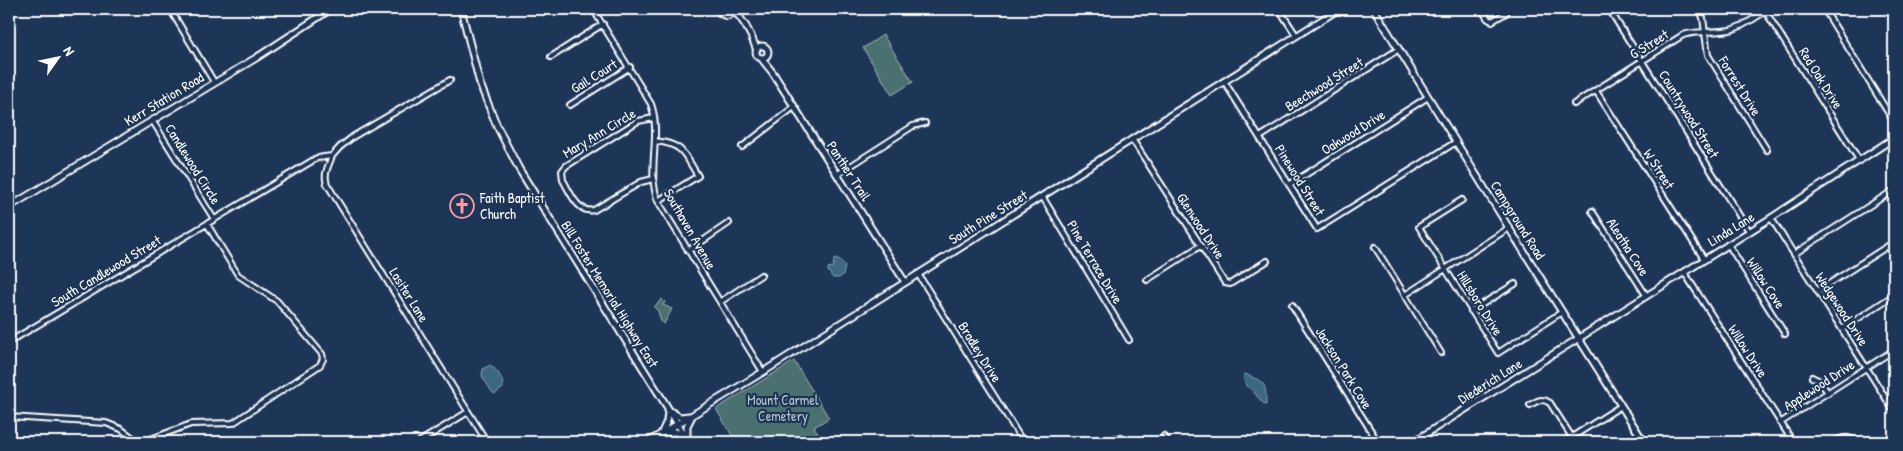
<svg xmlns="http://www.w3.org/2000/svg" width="1903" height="451" font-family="'Patrick Hand',sans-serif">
	<rect width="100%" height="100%" fill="#1d3557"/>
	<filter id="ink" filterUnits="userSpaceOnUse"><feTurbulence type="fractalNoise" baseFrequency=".02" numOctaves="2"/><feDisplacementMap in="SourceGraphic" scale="10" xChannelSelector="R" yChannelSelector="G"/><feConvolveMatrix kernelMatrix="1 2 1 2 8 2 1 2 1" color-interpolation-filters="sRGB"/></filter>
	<g filter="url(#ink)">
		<!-- green -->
		<path fill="#4c6f70" stroke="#a6b7b8" d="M883 35 913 82 892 95 863 48Z
			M662 299 665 302 663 305 672 309 664 324 661 322 658 311 654 307Z
			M794 361 829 418 814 427 824 442H736L716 409Z"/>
		<!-- water -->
		<path fill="#3d6883" stroke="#8ba4b5" d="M834 259 841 261 845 266 843 275 839 278H833L828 271V268L833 267Z
			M490 365C497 369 504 380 503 388L495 394 492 392 482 376 483 369Z
			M1245 374C1266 383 1266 382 1266 405 1259 401 1255 391 1246 386L1243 377Z"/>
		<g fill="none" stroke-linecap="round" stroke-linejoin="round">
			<!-- street casing -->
			<g stroke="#fff" stroke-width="8">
				<path id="street" d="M170 9 214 82
					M593 9 651 104C662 136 646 170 658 201L763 372
					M1279 9 1296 35
					M1481 9 1488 19 1492 21 1506 13 1507 9
					M1609 9 1749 231
					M1700 9 1703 18 1708 55 1767 150
					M1764 9 1859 160
					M1824 9 1894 122
					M551 57 603 24
					M1224 81 1317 229 1456 142
					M1596 91 1704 259
					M1574 104 1683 35C1698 30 1714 33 1730 30 1744 27 1757 16 1769 9
					M570 105 630 67
					M152 120 214 219
					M1260 137 1399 49
					M1132 139 1225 283 1230 284 1267 261
					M655 141C684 144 684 154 698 176L658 201
					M742 147 794 107
					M332 156C329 165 323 174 327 184L487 442
					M838 174 913 126 925 123
					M653 179 641 182 594 210C578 214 570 192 563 180L562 171 566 166 638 121 654 118
					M1289 185 1428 97
					M1042 196 1129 340
					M1462 200 1419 227 1498 353 1562 312
					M1592 211 1646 295
					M1771 218 1894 411
					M1728 244 1785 334
					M1375 247 1441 353
					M688 251 729 223
					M1794 254 1894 190
					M1684 272 1793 442
					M918 274 1023 442
					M1147 280 1200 246
					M1818 291 1894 242
					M1405 295 1509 228
					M720 302 761 275
					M1292 305 1378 442
					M1471 311 1515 284
					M1842 329 1894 295
					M9 342 317 158 332 156 340 147 354 136 450 80
					M1812 377 1820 381 1828 393
					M1530 405C1538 400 1542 398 1550 403L1575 442
					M9 417 106 423 121 429 136 440H148L191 424 233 423 320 365 323 359 322 354 277 301 238 275 207 224
					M1780 423 1894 350
					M1164 436 1168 442
					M419 442 468 412
					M1107 442 1115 438H1121L1123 442
					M1564 442 1621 406
					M1833 442C1842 437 1848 436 1857 442"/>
			</g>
			<!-- secondary casing -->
			<g stroke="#fff" stroke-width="9">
				<path id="secondary" d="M461 9 480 84 497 126 519 169 689 442
					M720 9 721 14 727 16 731 14 733 9
					M1374 9 1509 228 1644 442
					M733 10C744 20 751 34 756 48
					M756 52a6 6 0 1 1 12 0a6 6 0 1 1-12 0Z
					M761 58 773 73 905 282
					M9 207 256 58 331 9
					M672 412 680 417 689 416
					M662 432 667 421 668 410
					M665 433 676 432 683 436
					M687 436V426L692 416
					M648 442 763 372 1339 9
					M1413 442 1771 218 1894 138"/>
			</g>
			<!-- street -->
			<use href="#street" stroke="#1d3557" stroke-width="4"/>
			<!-- secondary -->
			<use href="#secondary" stroke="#1d3557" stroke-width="5"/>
		</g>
	</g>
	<!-- icons -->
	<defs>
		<g id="church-ring" transform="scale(1.25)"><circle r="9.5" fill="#1d3557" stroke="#ff9aa2" stroke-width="1.5"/><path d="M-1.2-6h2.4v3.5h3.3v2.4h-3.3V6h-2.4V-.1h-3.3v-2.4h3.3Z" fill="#ff9aa2"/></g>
	</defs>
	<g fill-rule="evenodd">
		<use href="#church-ring" x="462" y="206"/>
	</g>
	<g text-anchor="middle" stroke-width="4.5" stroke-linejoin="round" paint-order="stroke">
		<!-- street labels -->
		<g font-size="14" fill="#fff" stroke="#1d3557">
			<text transform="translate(1649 44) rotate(-32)" y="5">G Street</text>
			<text transform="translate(594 76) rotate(-32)" y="5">Gail Court</text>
			<text transform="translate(1821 78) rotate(58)" y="5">Red Oak Drive</text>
			<text transform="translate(1324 84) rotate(-32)" y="5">Beechwood Street</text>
			<text transform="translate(1740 86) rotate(58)" y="5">Forrest Drive</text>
			<text transform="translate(164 99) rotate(-31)" y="5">Kerr Station Road</text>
			<text transform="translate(1689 114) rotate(58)" y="5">Countrywood Street</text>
			<text transform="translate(1353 132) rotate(-32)" y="5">Oakwood Drive</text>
			<text transform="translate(599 133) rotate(-31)" y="5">Mary Ann Circle</text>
			<text transform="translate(193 164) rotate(58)" y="5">Candlewood Circle</text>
			<text transform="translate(1659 169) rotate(57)" y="5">W Street</text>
			<text transform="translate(849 171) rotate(57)" y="5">Panther Trail</text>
			<text transform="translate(1300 180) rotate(58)" y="5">Pinewood Street</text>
			<text transform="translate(988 217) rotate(-32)" y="5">South Pine Street</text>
			<text transform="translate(1518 220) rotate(58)" y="5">Campground Road</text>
			<text transform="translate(1201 226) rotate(57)" y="5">Glenwood Drive</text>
			<text transform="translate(690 229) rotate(60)" y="5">Southaven Avenue</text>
			<text transform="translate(1731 229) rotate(-32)" y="5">Linda Lane</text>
			<text transform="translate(1628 247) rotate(57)" y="5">Aleatha Cove</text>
			<text transform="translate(1095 262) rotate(59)" y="5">Pine Terrace Drive</text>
			<text transform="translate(106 271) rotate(-31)" y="5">South Candlewood Street</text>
			<text transform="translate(1766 283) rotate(57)" y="5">Willow Cove</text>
			<text transform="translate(610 294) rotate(58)" y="5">Bill Foster Memorial Highway East</text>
			<text transform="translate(409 295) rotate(58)" y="5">Lasiter Lane</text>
			<text transform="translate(1480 303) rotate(58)" y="5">Hillsboro Drive</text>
			<text transform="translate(1842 309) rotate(57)" y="5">Wedgewood Drive</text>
			<text transform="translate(1748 351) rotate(57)" y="5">Willow Drive</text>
			<text transform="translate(980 352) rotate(58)" y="5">Bradley Drive</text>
			<text transform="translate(1344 368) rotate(58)" y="5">Jackson Park Cove</text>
			<text transform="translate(1490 381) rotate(-32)" y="5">Diederich Lane</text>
			<text transform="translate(1819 385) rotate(-33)" y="5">Applewood Drive</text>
		</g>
		<!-- poi labels -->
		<g font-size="14" fill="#fff" stroke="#1d3557" text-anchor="start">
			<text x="480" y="203">Faith Baptist<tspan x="480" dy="16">Church</tspan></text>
		</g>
		<!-- park labels -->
		<g font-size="14" fill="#b7c5c6" stroke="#1d3557">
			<text x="783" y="405">Mount Carmel<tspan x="783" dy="16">Cemetery</tspan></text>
		</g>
	</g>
	<!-- margin -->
	<rect width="1903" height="451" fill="none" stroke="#1d3557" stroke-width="30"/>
	<rect x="15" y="15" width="1873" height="421" fill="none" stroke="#fff" stroke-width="2" filter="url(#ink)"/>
	<!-- north arrow -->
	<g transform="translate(58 58) rotate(57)" stroke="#1d3557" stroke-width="4" paint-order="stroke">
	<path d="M0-4L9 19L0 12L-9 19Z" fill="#ffffff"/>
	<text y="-8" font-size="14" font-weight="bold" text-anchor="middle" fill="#ffffff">N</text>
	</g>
</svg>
